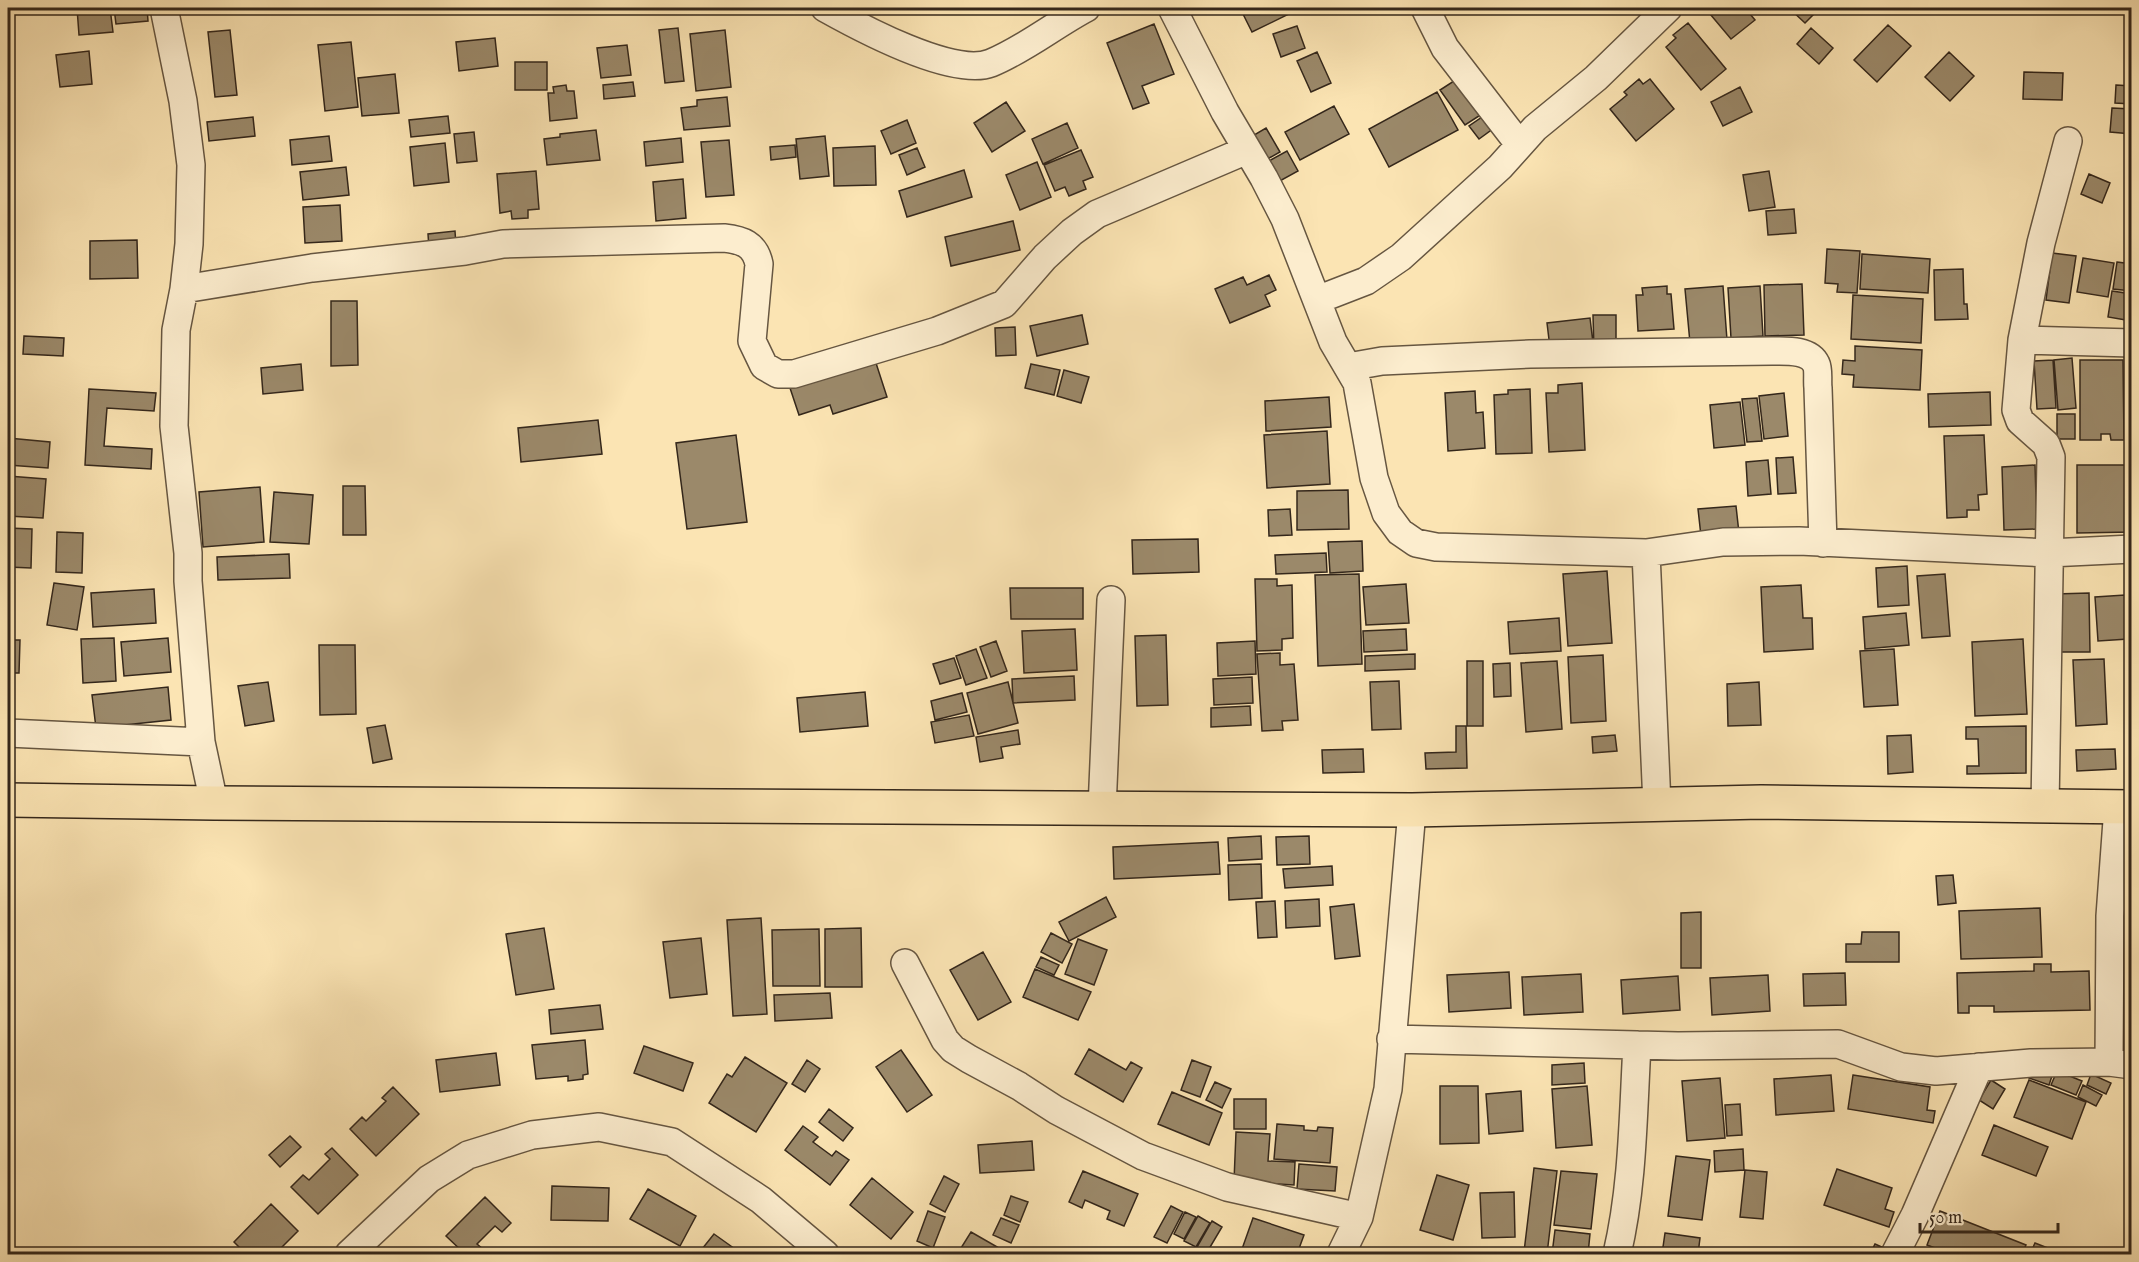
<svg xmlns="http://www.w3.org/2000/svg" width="2139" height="1262" font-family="'IM FELL English',serif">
	<rect width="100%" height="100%" fill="#fbe4b3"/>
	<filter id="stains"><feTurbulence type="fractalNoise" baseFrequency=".00333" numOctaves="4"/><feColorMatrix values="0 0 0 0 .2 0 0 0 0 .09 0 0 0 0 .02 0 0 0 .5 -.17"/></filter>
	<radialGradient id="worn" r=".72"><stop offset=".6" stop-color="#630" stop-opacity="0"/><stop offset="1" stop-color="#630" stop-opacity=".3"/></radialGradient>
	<!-- building -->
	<path fill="#9b896a" stroke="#34271b" stroke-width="1.5" d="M77 8H110L113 32 79 35Z
		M114 8H147L148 21 116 24Z
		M1240 8H1288L1291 13 1252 32Z
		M1705 8H1745L1755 20 1731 39Z
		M1789 8H1820L1805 23Z
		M1688 23 1726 69 1701 90 1666 47 1676 38 1673 35Z
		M1154 24 1174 74 1142 86 1149 103 1133 109 1107 43Z
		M1888 25 1911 46 1877 82 1854 60Z
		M1297 26 1305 48 1281 57 1273 34Z
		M678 28 684 81 665 83 659 30Z
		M1811 28 1833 48 1819 64 1797 44Z
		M230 30 237 95 215 97 208 32Z
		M725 30 731 87 696 91 690 34Z
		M495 38 498 66 459 71 456 42Z
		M351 42 358 107 325 111 318 45Z
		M627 45 631 75 601 78 597 48Z
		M89 51 92 84 60 87 56 55Z
		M1317 52 1331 83 1311 92 1297 61Z
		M1949 52 1974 76 1950 101 1925 77Z
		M515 62H547V90H515Z
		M2024 72 2063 73 2062 100 2023 99Z
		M395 74 399 113 362 116 358 78Z
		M1457 79 1482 114 1465 125 1440 90Z
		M1639 79 1643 84 1650 79 1674 109 1636 141 1610 109 1627 95 1624 92Z
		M633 82 635 96 604 99 603 85Z
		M566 85 567 91H574L577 118 550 121 548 93H554L553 87Z
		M2116 85 2132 86V104L2115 103Z
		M1740 87 1752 112 1723 126 1711 102Z
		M1437 92 1458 130 1389 167 1369 129Z
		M727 97 730 126 684 130 681 108 697 106V100Z
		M1006 102 1025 131 992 152 974 123Z
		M1334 106 1349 134 1300 160 1285 132Z
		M2112 108 2132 109V134L2110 132Z
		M1485 115 1494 128 1479 139 1469 126Z
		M448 116 450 133 411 137 409 120Z
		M253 117 255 136 209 141 207 122Z
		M907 120 916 143 891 154 881 131Z
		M1067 123 1078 148 1043 164 1032 139Z
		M1266 128 1280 152 1262 162 1249 138Z
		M596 130 600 160 547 165 544 139 560 137V134Z
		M474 132 477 161 457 163 454 134Z
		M329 136 332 161 292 165 290 140Z
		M825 136 829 176 800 179 796 139Z
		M681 138 683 162 646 166 644 142Z
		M729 140 734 195 706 197 701 142Z
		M445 143 449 182 414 186 410 147Z
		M795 145 796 157 771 160 770 147Z
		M875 146 876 185 834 186 833 148Z
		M917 148 925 167 907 175 899 155Z
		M1081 150 1093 177 1083 181 1086 189 1069 196 1065 187 1055 191 1044 165Z
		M1287 151 1298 171 1278 182 1267 162Z
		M1037 162 1051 197 1020 210 1006 175Z
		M346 167 349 195 303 200 300 172Z
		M964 170 972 197 907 217 899 191Z
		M536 171 539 209 528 210V218L512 219 511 211 500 213 497 174Z
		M1769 171 1775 207 1749 211 1743 175Z
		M2089 174 2110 183 2102 203 2081 194Z
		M683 179 686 218 656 221 653 182Z
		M340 205 342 241 305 243 303 207Z
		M1794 209 1796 233 1768 235 1766 211Z
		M1013 221 1020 250 951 266 945 237Z
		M455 231 456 246 429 249 428 234Z
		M137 240 138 278 90 279V241Z
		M1827 249 1860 251 1857 293 1837 292 1838 284 1825 283Z
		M2052 253 2076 256 2069 303 2046 300Z
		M1862 254 1930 259 1928 293 1860 289Z
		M2083 258 2114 263 2108 297 2077 292Z
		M2117 262 2132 264V291L2113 289Z
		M1963 269 1964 304H1967L1968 319 1935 320 1934 270Z
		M1269 275 1276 290 1265 295 1270 306 1230 323 1215 289 1243 277 1247 285Z
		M1802 284 1804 335 1765 336 1764 285Z
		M1667 286V294H1671L1674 329 1638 331 1636 295H1643L1642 288Z
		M1723 286 1727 340 1690 343 1685 289Z
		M1760 286 1763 336 1731 338 1728 288Z
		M2112 291 2132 294V321L2108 317Z
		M1853 295 1923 299 1921 343 1851 339Z
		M331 301H357L358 365 331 366Z
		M1082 315 1088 344 1037 356 1030 326Z
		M1593 315H1616V350H1594Z
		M1590 318 1593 343 1550 348 1547 323Z
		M1015 327 1016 355 996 356 995 328Z
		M24 336 64 338 63 356 23 354Z
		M1855 346 1922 350 1920 390 1853 387 1854 375 1842 374 1843 360 1855 361Z
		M2072 358 2076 408 2058 410 2054 360Z
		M875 360 887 397 833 414 830 405 799 415 790 388Z
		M2053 360 2056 408 2037 409 2034 361Z
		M2080 360H2123L2124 440H2111L2110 434H2101V440H2080Z
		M301 364 303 390 263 394 261 368Z
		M1031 364 1060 370 1054 395 1025 388Z
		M1064 370 1089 377 1081 403 1057 396Z
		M1582 383 1585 450 1549 452 1546 393H1558V385Z
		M89 389 156 393 154 411 107 408 104 446 152 449 151 469 85 465Z
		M1530 389 1532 453 1496 454 1494 395 1508 394V390Z
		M1475 391 1476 413 1483 412 1485 448 1448 451 1445 393Z
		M1990 392 1991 425 1929 427 1928 394Z
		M1784 393 1788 436 1764 439 1759 396Z
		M1329 397 1331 427 1266 431 1265 401Z
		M1757 398 1762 441 1747 442 1742 399Z
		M1740 402 1745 445 1714 448 1710 405Z
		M2057 414H2075V439H2057Z
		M598 420 602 454 521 462 518 428Z
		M1327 431 1330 484 1267 488 1264 435Z
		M736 435 747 522 687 529 676 443Z
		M1984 435 1987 494 1978 495 1979 510H1967V517L1947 518 1944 436Z
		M8 438 50 442 48 468 8 465Z
		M1793 457 1796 493 1778 494 1776 458Z
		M1768 460 1771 494 1748 496 1746 462Z
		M2035 465 2037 529 2004 530 2002 467Z
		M2077 465H2132V532L2077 533Z
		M8 476 46 479 43 518 8 516Z
		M343 486H365L366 535H343Z
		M260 487 264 542 203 547 199 492Z
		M1348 490 1349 529 1297 530V491Z
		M274 492 313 495 309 544 270 542Z
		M1736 506 1739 533 1701 536 1698 509Z
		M1290 509 1292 535 1269 536 1268 510Z
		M8 528 32 529 31 568 8 567Z
		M57 532 83 533 82 573 56 572Z
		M1198 539 1199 572 1133 574 1132 540Z
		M1362 541 1363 571 1330 573 1328 542Z
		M1326 553 1327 572 1276 574 1275 555Z
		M289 554 290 578 218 580 217 557Z
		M1907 566 1909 605 1878 607 1876 568Z
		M1607 571 1612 643 1568 646 1563 574Z
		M1359 574 1362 664 1318 666 1315 575Z
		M1945 574 1950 636 1922 638 1917 576Z
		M1255 579H1277V586L1292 585 1293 638 1282 639V650L1257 651Z
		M54 583 84 587 77 630 47 625Z
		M1406 584 1409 623 1366 625 1363 587Z
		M1801 585 1803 618H1812L1813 649 1764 652 1761 587Z
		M1010 588H1083V619H1011Z
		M154 589 156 623 93 627 91 593Z
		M2089 593 2090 652H2055V594Z
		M2125 595 2128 639 2098 641 2095 597Z
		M1906 613 1909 645 1865 649 1863 617Z
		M1559 618 1561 651 1510 654 1508 622Z
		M1075 629 1077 670 1024 673 1022 631Z
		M1406 629 1407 650 1364 652 1363 631Z
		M1166 635 1168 705 1137 706 1135 636Z
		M114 638 116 681 83 683 81 639Z
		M168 638 171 672 124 676 121 642Z
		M2023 639 2027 714 1975 716 1972 642Z
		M8 640H20L19 673H8Z
		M996 641 1007 671 991 677 980 647Z
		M1255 641 1256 674 1218 676 1217 643Z
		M319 645H355L356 714 320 715Z
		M976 649 987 678 966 685 956 656Z
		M1894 649 1898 705 1864 707 1860 651Z
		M1280 653V665L1294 664 1298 720 1282 721 1283 730 1262 731 1257 654Z
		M1415 654V669L1365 671V656Z
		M1603 655 1606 721 1571 723 1568 657Z
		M954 658 961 678 940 684 933 664Z
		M2104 659 2107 724 2076 726 2073 660Z
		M1467 661H1483V726H1467Z
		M1557 661 1562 729 1526 732 1521 663Z
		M1510 663 1511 696 1494 697 1493 664Z
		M1074 676 1075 700 1013 703 1012 679Z
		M1252 677 1253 703 1214 705 1213 679Z
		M1399 681 1401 729 1372 730 1370 682Z
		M268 682 274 721 245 726 238 686Z
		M1008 682 1018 723 978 734 967 693Z
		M1759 682 1761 725 1728 726 1727 684Z
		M168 687 171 720 96 728 92 695Z
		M865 692 868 726 800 732 797 698Z
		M962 693 967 712 935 720 931 701Z
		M1250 706 1251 725 1211 727V708Z
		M969 715 974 736 935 743 931 722Z
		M385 725 392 759 373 763 367 728Z
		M1456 726H1466L1467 768 1426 769 1425 753 1456 752Z
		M2026 726V773L1967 774V766H1979L1978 739H1966V727Z
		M1018 730 1020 744 1001 747 1003 758 980 762 976 737Z
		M1615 735 1617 751 1593 753 1592 737Z
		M1911 735 1913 772 1888 774 1887 736Z
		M1363 749 1364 772 1323 773 1322 750Z
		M2115 749 2116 769 2077 771 2076 750Z
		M1261 836 1262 859 1229 861 1228 838Z
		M1309 836 1310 864 1277 865 1276 837Z
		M1218 842 1220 874 1114 879 1113 847Z
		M1261 864 1262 898 1229 900 1228 865Z
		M1332 866 1333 885 1285 888 1283 869Z
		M1953 875 1956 903 1938 905 1936 876Z
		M1106 897 1116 917 1069 941 1059 922Z
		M1319 899 1320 926 1286 928 1285 901Z
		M1275 901 1277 937 1258 938 1256 902Z
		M1354 904 1360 956 1335 959 1330 907Z
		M2040 908 2042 957 1961 959 1959 911Z
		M1701 912V968H1681V913Z
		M761 918 767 1014 733 1016 727 920Z
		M544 928 554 989 516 995 506 934Z
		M861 928 862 987H825V929Z
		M819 929 820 986H773L772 930Z
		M1862 932H1899V962H1846V944H1861Z
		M1051 933 1072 944 1062 963 1041 952Z
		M701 938 707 994 670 998 663 942Z
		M1078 939 1107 950 1094 985 1065 974Z
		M983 952 1011 1002 978 1020 950 970Z
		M1041 957 1059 965 1054 975 1036 967Z
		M2034 964H2051V972L2089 971 2090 1010 1994 1012V1006H1969V1013H1958L1957 973 2034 971Z
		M1035 969 1091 992 1078 1020 1023 997Z
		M1509 972 1511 1008 1449 1012 1447 975Z
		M1845 973 1846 1005 1804 1006 1803 974Z
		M1581 974 1583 1012 1524 1015 1522 977Z
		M1768 975 1770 1011 1712 1015 1710 978Z
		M1678 976 1680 1010 1623 1014 1621 980Z
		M830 993 832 1018 775 1021 774 995Z
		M600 1005 603 1029 551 1034 549 1010Z
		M585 1040 588 1074 583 1075V1079L568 1081V1076L536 1079 532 1045Z
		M644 1046 693 1063 683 1091 634 1073Z
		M1089 1049 1126 1070 1131 1062 1142 1068 1123 1102 1075 1074Z
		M901 1050 932 1095 907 1112 876 1067Z
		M496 1053 500 1085 440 1092 436 1060Z
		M745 1057 787 1083 756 1132 709 1103 727 1074 732 1077Z
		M807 1060 820 1069 805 1092 792 1084Z
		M1192 1060 1211 1067 1200 1097 1181 1090Z
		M1584 1063 1585 1083 1552 1085V1065Z
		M2032 1067 2053 1073 2049 1085 2029 1078Z
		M2057 1071 2082 1081 2076 1095 2051 1085Z
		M2091 1074 2111 1083 2106 1094 2087 1085Z
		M1831 1075 1834 1111 1776 1115 1774 1079Z
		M1853 1075 1930 1087 1927 1110 1935 1111 1933 1123 1848 1109Z
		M1720 1078 1725 1138 1687 1141 1682 1081Z
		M1991 1080 2005 1089 1993 1109 1979 1100Z
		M2029 1080 2086 1102 2072 1139 2014 1117Z
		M1215 1082 1231 1089 1222 1108 1206 1100Z
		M2083 1085 2102 1095 2096 1106 2078 1097Z
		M1440 1086H1478L1479 1143 1440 1144Z
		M1587 1086 1592 1145 1556 1148 1552 1089Z
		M393 1087 419 1114 376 1156 350 1129 362 1117 366 1121 386 1101 382 1098Z
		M1521 1091 1523 1131 1489 1134 1486 1094Z
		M1172 1092 1222 1113 1209 1145 1158 1124Z
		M1234 1099H1266V1129H1234Z
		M1740 1104 1742 1135 1727 1136 1725 1105Z
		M829 1109 853 1128 843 1141 819 1122Z
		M1277 1124 1304 1126V1130L1317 1131 1318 1127 1333 1128 1330 1163 1274 1159Z
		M1994 1125 2048 1147 2036 1176 1982 1155Z
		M803 1126 818 1137 813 1142 832 1156 836 1151 849 1160 830 1185 785 1150Z
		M1236 1132 1270 1134 1268 1161 1295 1162 1294 1185 1234 1181Z
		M290 1136 301 1147 280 1167 269 1155Z
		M1032 1141 1034 1170 980 1173 978 1145Z
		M332 1148 358 1175 318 1214 291 1187 303 1175 309 1180 330 1159 325 1154Z
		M1743 1149 1744 1170 1715 1172 1714 1151Z
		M1676 1156 1710 1160 1702 1220 1668 1216Z
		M1299 1164 1337 1167 1335 1191 1297 1189Z
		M1534 1168 1557 1171 1547 1254 1524 1252Z
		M1837 1169 1892 1188 1885 1209 1894 1212 1889 1227 1824 1205Z
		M1745 1170 1767 1172 1763 1219 1740 1217Z
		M1083 1171 1138 1194 1124 1226 1107 1219 1110 1211 1085 1200 1082 1208 1069 1202Z
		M1561 1171 1597 1174 1591 1229 1554 1225Z
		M1437 1175 1469 1185 1453 1240 1420 1230Z
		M944 1176 959 1184 945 1212 930 1204Z
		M872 1178 913 1212 891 1239 850 1205Z
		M552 1186 609 1188 608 1221 551 1220Z
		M648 1189 696 1216 680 1246 630 1219Z
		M1514 1192 1515 1237 1482 1238 1480 1193Z
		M1011 1196 1028 1202 1020 1222 1004 1215Z
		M485 1197 511 1223 502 1232 495 1226 477 1244 484 1250 479 1254H465L446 1236Z
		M271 1204 298 1231 275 1254H246L234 1242Z
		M1171 1206 1183 1212 1167 1243 1154 1237Z
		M928 1211 945 1217 933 1248 917 1241Z
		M1940 1211 2026 1245 2022 1254H1951L1927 1245Z
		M1185 1212 1196 1217 1184 1239 1174 1234Z
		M1198 1216 1210 1223 1196 1247 1184 1241Z
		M1001 1218 1019 1225 1011 1243 993 1235Z
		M1253 1218 1304 1235 1297 1254H1256L1242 1249Z
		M1212 1221 1222 1227 1206 1254 1196 1249Z
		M1555 1230 1590 1234 1588 1254H1552Z
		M971 1232 999 1248 995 1254H972L961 1248Z
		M1665 1233 1700 1238 1698 1254H1662Z
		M714 1234 742 1254H698Z
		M2035 1243 2063 1254H2030Z
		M1875 1244 1893 1252 1892 1254H1870Z"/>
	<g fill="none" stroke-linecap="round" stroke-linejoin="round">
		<!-- minor casing -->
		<g stroke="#665641" stroke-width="30">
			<path id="minor" d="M164 8 183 101 191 165 189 244 184 289 176 330 174 426 188 553V581L201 742 214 803
				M825 8C859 27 953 78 991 63 1025 49 1054 25 1086 8
				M1172 8 1225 112 1264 178 1285 219 1333 342 1357 383 1374 478 1386 513 1400 532 1416 543 1436 547 1646 553 1723 542 1799 541 2049 553 2132 549
				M1425 8 1445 48 1519 144
				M184 289 312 268 465 251 503 244 724 238C742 240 755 244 759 264L752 341 764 366 778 374H794L937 331 1004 304 1045 257 1072 232 1097 214 1247 150
				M1317 300 1366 281 1401 257 1500 167 1535 128 1596 78 1668 8
				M2022 340 2132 343
				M1348 367 1382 361 1530 354 1772 351C1785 351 1809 349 1816 364 1819 370 1817 381 1818 388L1823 543
				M1646 553 1657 805
				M8 733 201 742
				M2045 806 2051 457 2046 444 2020 421 2016 410 2022 340 2041 243 2068 141
				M1102 809 1111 600
				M905 963 945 1040 953 1049 969 1059 1019 1086 1056 1110 1143 1156 1227 1187 1359 1217
				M1391 1039 1678 1046 1838 1044 1901 1067 1936 1071 2031 1063 2109 1062 2132 1065
				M2109 1062 2110 916 2118 807
				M349 1254 429 1179 468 1155 532 1135 599 1127 672 1142 761 1200 825 1254
				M1341 1254 1359 1217 1388 1089 1412 810
				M1617 1254C1633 1186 1633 1115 1637 1045
				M1895 1254 1915 1215 1979 1067"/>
		</g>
		<!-- major casing -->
		<g stroke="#34271b" stroke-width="36">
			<path id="major" d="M8 800 214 803 1412 810 1761 802 2132 807"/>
		</g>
		<!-- minor -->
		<use href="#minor" stroke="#fcedce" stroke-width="27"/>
		<!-- major -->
		<use href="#major" stroke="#fbe4b3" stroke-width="33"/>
	</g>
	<!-- margin -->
	<rect width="2139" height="1262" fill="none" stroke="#fbe4b3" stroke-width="30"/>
	<rect x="9" y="9" width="2121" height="1244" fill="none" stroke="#34271b" stroke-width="3"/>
	<rect x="15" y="15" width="2109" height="1232" fill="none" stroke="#34271b" stroke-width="1.5"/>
	<!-- scale -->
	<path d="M1920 1223v9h138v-9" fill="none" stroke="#34271b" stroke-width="3"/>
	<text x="1929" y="1223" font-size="18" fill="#34271b" stroke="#fcedce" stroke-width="4.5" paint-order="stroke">50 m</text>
	<rect width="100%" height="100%" filter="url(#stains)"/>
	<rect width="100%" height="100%" fill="url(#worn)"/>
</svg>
